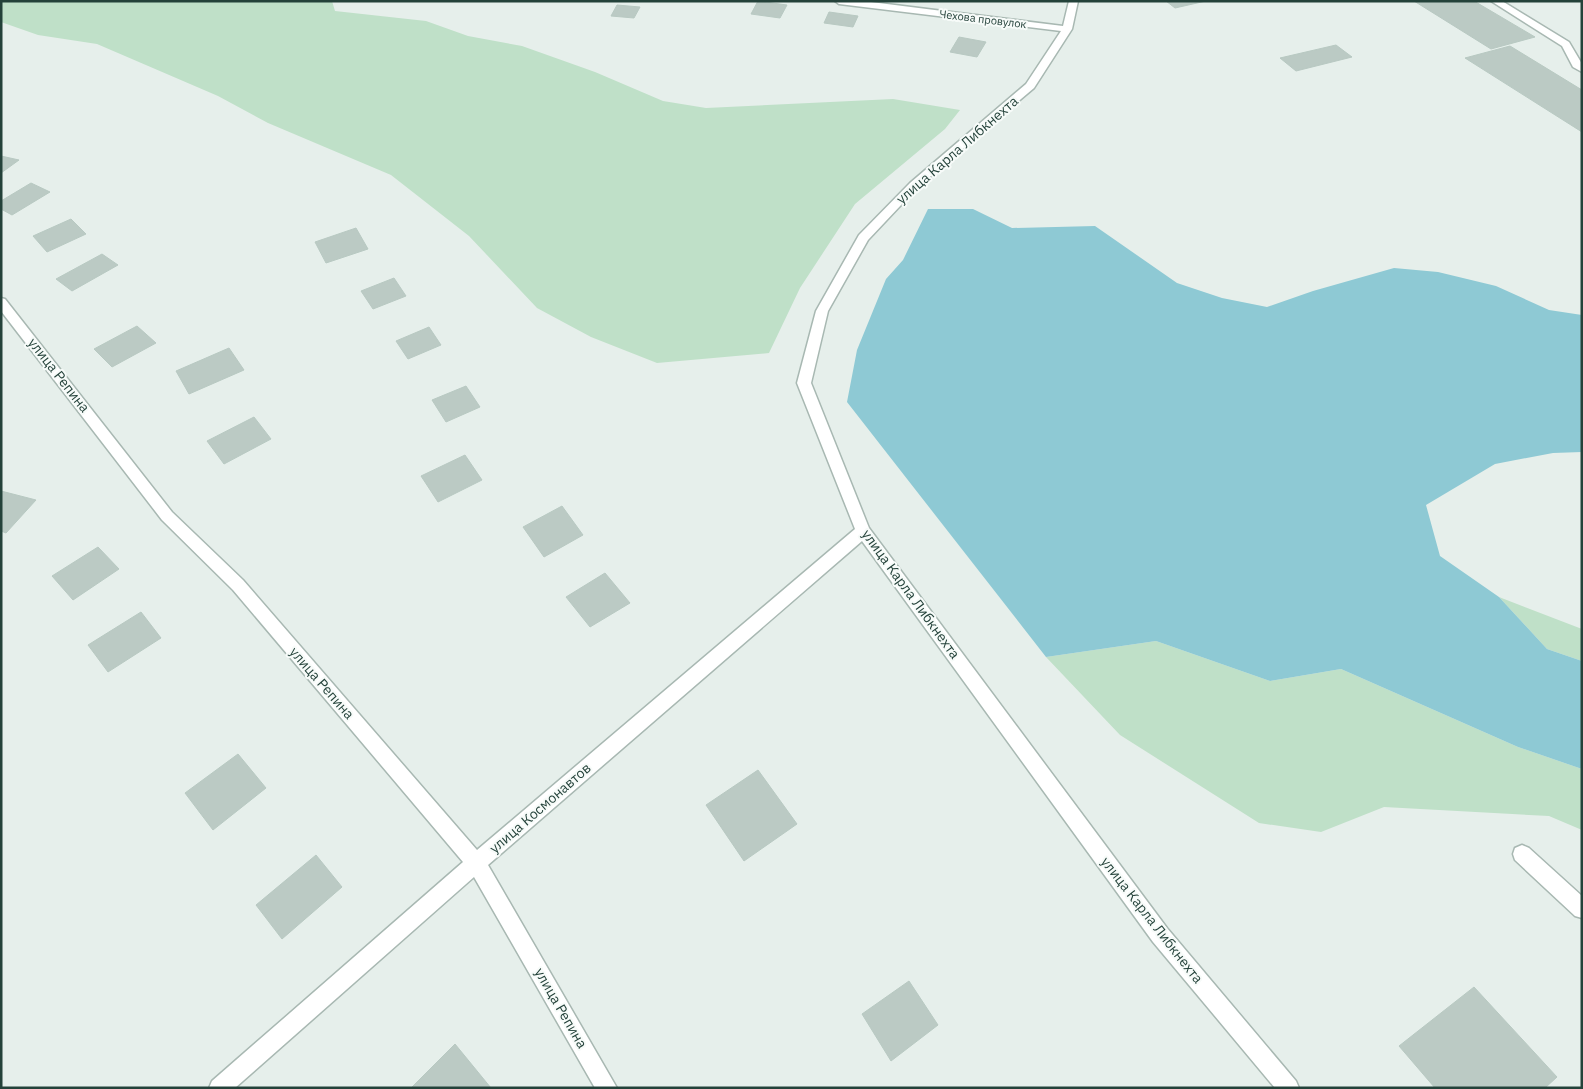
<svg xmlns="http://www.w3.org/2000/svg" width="1583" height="1089" font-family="'IBM Plex Sans',sans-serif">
	<rect width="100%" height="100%" fill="#e6efeb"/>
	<!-- green -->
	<path fill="#bfe0c8" d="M1 1H332L335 11 426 21 468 36 522 46 595 72 663 101 706 108 893 99 960 110 945 129 855 204 800 288 769 353 657 363 591 337 537 308 469 236 391 175 268 123 218 96 97 44 38 35 1 22Z
		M1499 597 1582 629V661L1547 649Z
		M1156 641 1270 681 1341 669 1518 747 1582 769V830L1549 816 1384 807 1321 832 1259 823 1120 735 1046 657Z"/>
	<!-- water -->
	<path fill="#8ec9d4" d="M928 209H973L1012 228 1095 226 1177 283 1222 298 1267 307 1313 291 1394 268 1438 272 1496 286 1549 310 1582 315V452L1553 453 1495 464 1426 505 1440 556 1499 597 1547 649 1582 661V769L1518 747 1341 669 1270 681 1156 641 1046 657 847 402 857 350 886 279 903 260Z"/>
	<!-- building -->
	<path fill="#bbcac4" stroke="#b8c9c2" d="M758 1 787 5 780 18 751 14Z
		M1166 1H1206L1175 8Z
		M1414 1H1474L1535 37 1491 49Z
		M617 5 640 7 634 18 611 16Z
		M829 12 858 16 853 27 824 23Z
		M959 37 986 42 977 57 950 52Z
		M1336 45 1352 57 1296 71 1280 58Z
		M1510 46 1582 90V132L1465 58Z
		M1 156 19 160 1 173Z
		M31 183 50 192 12 215 1 209V201Z
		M71 219 86 234 47 252 33 236Z
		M356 228 368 249 326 263 315 242Z
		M102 254 118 265 72 291 56 279Z
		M394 278 406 296 373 309 361 291Z
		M137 326 156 343 112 367 94 349Z
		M429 327 441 345 408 359 396 341Z
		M229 348 244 370 189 394 176 371Z
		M466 386 480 407 446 422 432 400Z
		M254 417 271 439 224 464 207 441Z
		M465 455 482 480 438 502 421 476Z
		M1 491 36 500 6 533 1 531Z
		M562 506 583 535 544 557 523 527Z
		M98 547 119 569 73 600 52 576Z
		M605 573 630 603 590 627 566 597Z
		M141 612 161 638 108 672 88 645Z
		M238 754 266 788 213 830 185 793Z
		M758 770 797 824 744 861 706 805Z
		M316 855 342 887 282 939 256 905Z
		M909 981 938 1025 891 1061 862 1014Z
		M1474 987 1557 1077 1545 1088H1435L1399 1046Z
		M455 1044 491 1088H411Z"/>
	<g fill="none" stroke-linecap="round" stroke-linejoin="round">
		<!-- minor casing -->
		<g stroke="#a8b8b2" stroke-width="3">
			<path id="minor" d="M835 1H863L1063 26 1069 1H1078L1072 29 1034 88 918 187 868 240 828 311 811 383 869 528 1167 928 1296 1081 1299 1088H1275L1153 942 862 541 488 865 617 1088H595L474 877 235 1088H209L212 1081 463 862 233 590 162 520 1 311V298L5 299 172 512 243 580 477 850 855 529 797 383 816 311 859 235 910 183 1026 84 1061 31 839 4Z
				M1491 1H1502L1569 42 1582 64V72L1573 67 1562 46Z
				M1522 845 1529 848 1582 896V918L1575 916 1515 860 1513 854 1515 848Z"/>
		</g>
		<!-- minor -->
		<use href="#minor" fill="#fff" fill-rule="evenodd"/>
	</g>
	<g text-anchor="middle" stroke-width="4" stroke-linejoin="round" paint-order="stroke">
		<!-- far-street labels -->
		<g font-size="11" fill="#24423a" stroke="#f7fbf9">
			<text transform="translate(983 19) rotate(7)" y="4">Чехова провулок</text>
		</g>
		<!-- street labels -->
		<g font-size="14" fill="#24423a" stroke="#f7fbf9">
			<text transform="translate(957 150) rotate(-41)" y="5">улица Карла Либкнехта</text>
			<text transform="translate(59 375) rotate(52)" y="5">улица Репина</text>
			<text transform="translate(911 594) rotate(54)" y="5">улица Карла Либкнехта</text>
			<text transform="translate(322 683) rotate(49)" y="5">улица Репина</text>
			<text transform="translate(540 808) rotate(-41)" y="5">улица Космонавтов</text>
			<text transform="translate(1152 920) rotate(52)" y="5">улица Карла Либкнехта</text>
			<text transform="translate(561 1008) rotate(60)" y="5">улица Репина</text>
		</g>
	</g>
	<!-- border -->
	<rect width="1583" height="1089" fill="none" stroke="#24423a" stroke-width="5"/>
</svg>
